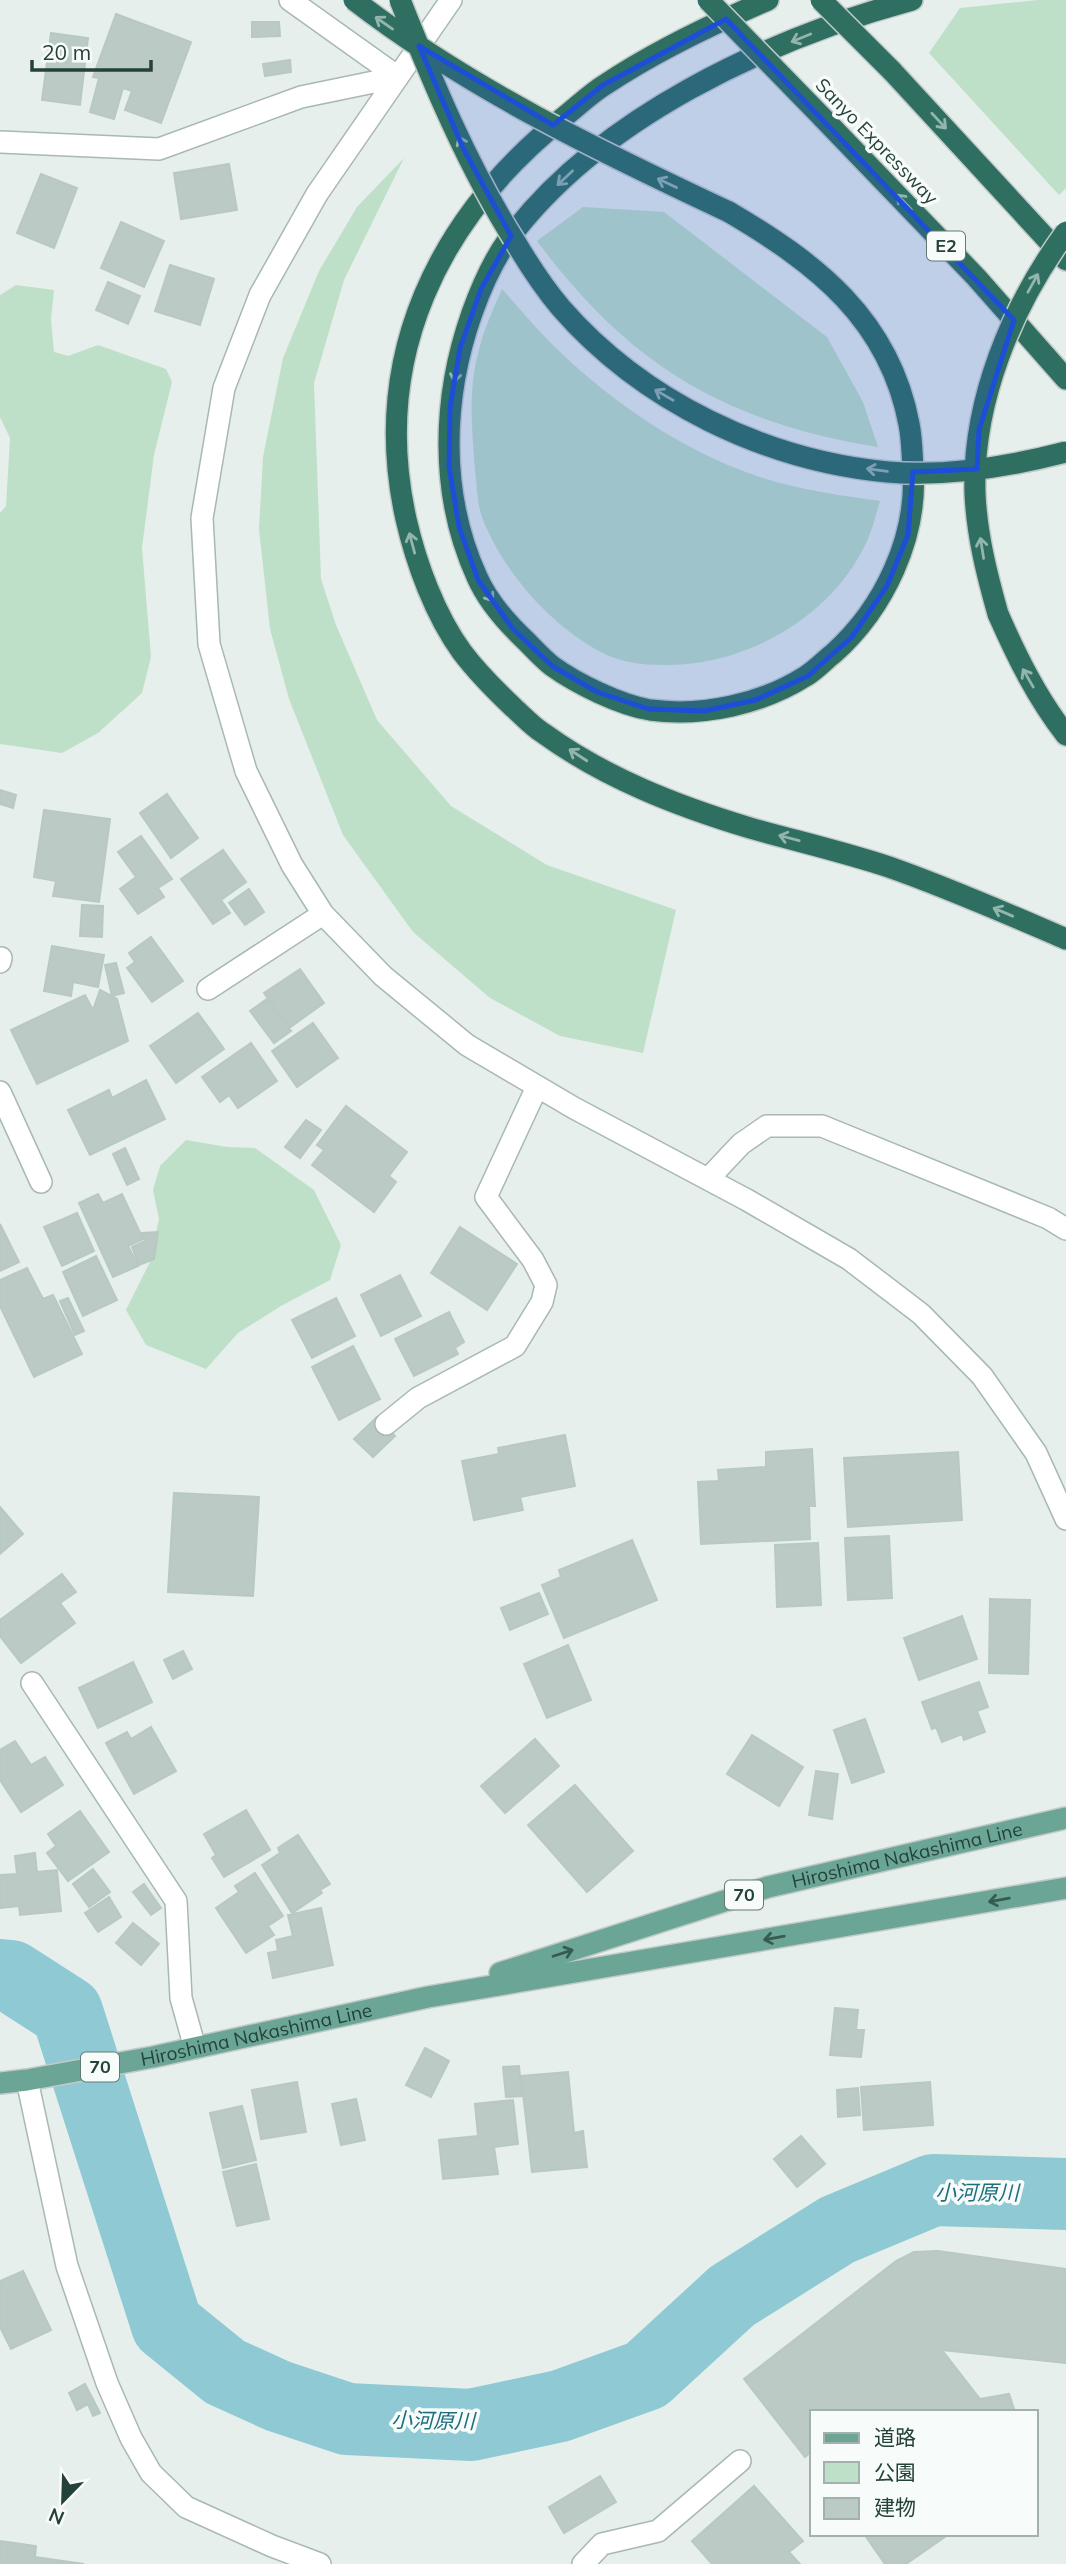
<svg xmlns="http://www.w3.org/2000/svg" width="1066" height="2564" font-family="Mulish,'Noto Sans JP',sans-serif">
	<rect width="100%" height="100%" fill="#e6efeb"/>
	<!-- green -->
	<path fill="#bfe0c8" d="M1038 0H1066V188L1059 195 929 53 960 8Z
		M404 158 344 280 314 383 321 579 336 625 377 720 451 806 547 865 676 910 643 1053 560 1036 490 998 413 932 343 835 289 699 270 629 259 529 263 457 283 358 319 271 357 207Z
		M583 207 664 212 827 337 863 402 878 447C725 422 630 366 537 241Z
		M16 285 54 290 51 319 54 352 68 356 98 345 166 369 172 382 154 455 142 548 151 657 142 693 98 733 62 753 0 744V513L6 506 10 438 0 417V295Z
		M502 289C521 310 540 333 560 352 615 404 682 450 754 475 794 489 838 495 880 501 876 514 873 528 867 541 836 610 761 657 686 664 660 666 628 666 603 653 551 626 503 572 482 517 477 503 477 485 475 470 472 430 468 392 478 354 483 331 493 310 502 289Z
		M186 1140 227 1147 255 1148 314 1190 341 1245 330 1280 281 1306 238 1333 206 1369 146 1345 126 1310 150 1262 159 1219 153 1190 160 1166Z"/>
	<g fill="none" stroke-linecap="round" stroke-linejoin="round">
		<!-- river -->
		<path stroke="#8ec9d4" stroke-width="72" d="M0 1975 11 1976 67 2012 167 2325 225 2372 278 2396 347 2419 471 2425 560 2406 646 2375 732 2296 837 2230 933 2190 1066 2194"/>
	</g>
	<!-- building -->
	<path fill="#bbcac4" stroke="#b8c9c2" stroke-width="2" d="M116 14 191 42 161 123 125 110 132 91 123 88 114 119 90 112 99 78 93 77Z
		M252 22H279L280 36 252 37Z
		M51 33 88 38 80 105 42 100Z
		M290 60 291 72 265 76 263 64Z
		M229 164 237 210 181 219 174 173Z
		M41 174 77 188 54 248 17 233Z
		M121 222 164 241 144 287 101 268Z
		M170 265 214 279 200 325 155 311Z
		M108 282 140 296 128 324 96 310Z
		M0 790 16 795 13 808 0 804Z
		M167 794 198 838 171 858 140 813Z
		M44 810 110 819 99 902 53 896 56 881 34 877Z
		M141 836 172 879 158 888 164 897 138 914 120 889 136 877 118 852Z
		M223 850 246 882 221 900 230 913 213 924 181 879Z
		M249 889 264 912 245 925 229 903Z
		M82 905 103 906 102 937 80 936Z
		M151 937 183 981 152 1002 127 968 135 962 129 953Z
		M52 946 104 955 98 987 73 982 71 996 44 991Z
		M116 963 124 993 112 996 105 965Z
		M300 969 324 1003 289 1028 264 993Z
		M100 990 117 999 128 1041 37 1084 11 1030 85 995 93 1010Z
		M267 999 291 1031 274 1043 250 1011Z
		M198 1013 224 1049 176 1083 150 1046Z
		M313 1023 338 1058 297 1087 272 1051Z
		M251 1043 277 1081 238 1108 229 1095 220 1102 202 1077Z
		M146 1080 165 1119 90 1155 68 1110 109 1090 112 1098Z
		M346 1106 407 1152 389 1176 396 1182 374 1212 312 1165 324 1150 317 1145Z
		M306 1120 321 1130 300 1158 285 1147Z
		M125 1148 139 1179 127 1185 113 1154Z
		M98 1194 103 1203 122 1194 143 1239 128 1246 138 1266 113 1277 79 1203Z
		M77 1213 94 1251 62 1266 44 1227Z
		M0 1224 19 1262 0 1271Z
		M460 1227 517 1264 487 1310 431 1273Z
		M158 1232 154 1259 139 1265 132 1247 145 1241 142 1233Z
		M96 1256 117 1300 83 1316 63 1272Z
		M27 1268 43 1299 53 1295 82 1354 34 1377 0 1306V1280Z
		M400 1275 421 1316 381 1336 361 1295Z
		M68 1298 84 1331 75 1335 60 1301Z
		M336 1298 355 1336 312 1358 292 1320Z
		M449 1312 464 1342 455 1348 458 1354 414 1376 395 1339Z
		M353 1346 380 1399 339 1420 312 1367Z
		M377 1417 395 1436 373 1457 354 1439Z
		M565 1435 575 1486 520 1497 523 1510 474 1520 462 1461 499 1454 498 1448Z
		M812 1449 815 1506H809L810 1539 701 1544 698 1482 719 1481 718 1470 766 1467V1452Z
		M958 1452 962 1520 848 1527 844 1458Z
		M174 1493 259 1497 253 1596 168 1592Z
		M0 1507 23 1534 0 1554Z
		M889 1536 892 1598 848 1600 845 1538Z
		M632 1540 657 1600 564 1638 542 1585 561 1577 559 1570Z
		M818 1543 821 1605 777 1607 775 1545Z
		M62 1574 76 1592 60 1603 75 1623 21 1663 0 1636V1620Z
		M539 1593 548 1614 510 1630 501 1608Z
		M990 1599 1030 1600 1028 1674 989 1673Z
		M962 1616 977 1659 919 1680 904 1638Z
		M568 1645 591 1700 547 1718 524 1664Z
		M183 1651 192 1669 173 1679 164 1660Z
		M133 1662 152 1702 98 1728 79 1688Z
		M979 1682 988 1707 977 1711 985 1732 964 1740 962 1734 942 1742 936 1727 932 1729 922 1702Z
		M865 1719 884 1772 852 1783 834 1730Z
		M151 1727 176 1771 134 1794 106 1743 127 1732 131 1739Z
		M752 1735 803 1767 779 1806 727 1774Z
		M535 1739 559 1766 505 1813 481 1786Z
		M15 1741 31 1765 45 1757 63 1785 21 1812 0 1780V1750Z
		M816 1771 838 1774 832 1819 809 1815Z
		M575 1785 633 1851 587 1892 528 1825Z
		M246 1810 270 1850 224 1877 212 1858 216 1855 204 1834Z
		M80 1811 109 1852 68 1881 47 1853 56 1846 48 1834Z
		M298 1835 330 1884 320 1890 322 1893 292 1913 262 1865 280 1853 278 1848Z
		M35 1853 37 1872 57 1870 61 1911 20 1915 19 1906 0 1908V1875L17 1874 15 1856Z
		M93 1869 110 1892 89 1907 73 1884Z
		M255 1873 283 1916 268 1926 274 1935 246 1953 216 1908 239 1892 235 1886Z
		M144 1884 161 1908 151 1915 133 1892Z
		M109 1897 121 1917 98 1932 85 1913Z
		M321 1908 333 1965 273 1978 268 1953 278 1951 276 1940 293 1936 288 1915Z
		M133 1923 159 1944 141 1965 116 1943Z
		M835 2008 858 2010 856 2030H864L861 2057 830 2055Z
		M425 2048 449 2061 431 2097 406 2085Z
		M519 2066 522 2096 506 2097 503 2067Z
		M568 2072 574 2133 583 2131 587 2167 532 2172 521 2076Z
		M297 2082 306 2132 261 2139 252 2090Z
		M930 2082 933 2125 864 2130 861 2087Z
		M858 2088 860 2115 838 2117 837 2090Z
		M356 2099 365 2140 341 2145 332 2104Z
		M513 2100 518 2144 494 2147 498 2174 443 2179 439 2140 478 2136 475 2104Z
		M242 2106 256 2160 223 2168 210 2113Z
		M801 2136 825 2164 797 2187 774 2159Z
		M256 2164 269 2219 237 2226 223 2172Z
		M938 2251 1066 2269V2363L942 2350 980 2399 1009 2394 1015 2412H812V2451L805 2457 744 2379 896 2261 914 2252Z
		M23 2271 51 2330 11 2349 0 2327V2281Z
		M85 2384 100 2413 93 2416 88 2404 77 2410 69 2393Z
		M600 2476 616 2502 564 2533 549 2507Z
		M754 2486 803 2541 789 2552 800 2564H712L692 2541Z
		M864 2534H949L906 2564H885Z
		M0 2541 36 2546 35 2557 84 2564H0Z"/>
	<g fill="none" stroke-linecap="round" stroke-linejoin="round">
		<!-- minor casing -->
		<g stroke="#a8b8b2" stroke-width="24">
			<path id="minor" d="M290 0 398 77
				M451 0 317 194 260 295 224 388 202 518 209 644 246 771 292 865 323 914 383 976 467 1045 574 1108 747 1200 849 1259 921 1314 982 1376 1036 1453 1066 1519
				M0 142 159 149 301 97 398 77
				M0 962 1 958
				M208 989 323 914
				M0 1092 41 1182
				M708 1179 741 1144 767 1126H822L1048 1218 1066 1229
				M386 1424 418 1398 515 1346 542 1302 546 1285 533 1260 486 1197 537 1087
				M32 1683 176 1901 181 1998 195 2048
				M27 2080 67 2266 107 2383 131 2438 151 2473 186 2507 272 2546 320 2564
				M583 2564 602 2544 658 2531 740 2461"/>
		</g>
		<!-- major casing -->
		<g stroke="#c2cac8" stroke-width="24">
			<g id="major">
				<path id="s1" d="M500 1973 768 1887 1066 1818"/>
				<path id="s2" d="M0 2083 27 2080 153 2057 428 1997 1066 1888"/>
			</g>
		</g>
		<!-- highway casing -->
		<g stroke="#c2cac8" stroke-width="24">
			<path id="highway" d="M768 0C712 24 657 50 606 84 591 93 578 106 564 117 438 218 370 357 406 519 416 563 435 615 462 652 477 672 496 691 514 708 523 716 532 726 543 733 605 778 677 806 750 828 796 841 844 852 889 867 949 888 1008 914 1066 939
				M892 71 1066 260
				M822 117 976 277 1066 379
				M729 212C816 263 889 319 909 424 912 439 912 454 913 469 918 537 884 608 834 653 825 660 816 670 806 676 762 704 703 717 650 710 620 705 577 684 552 666 543 659 534 649 526 641 508 624 487 600 477 577 439 494 442 398 472 313 481 288 492 262 508 240 598 118 768 39 912 0
				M998 614C1017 657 1037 698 1066 735"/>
		</g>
		<!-- minor -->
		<use href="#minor" stroke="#fff" stroke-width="21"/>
		<!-- major -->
		<use href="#major" stroke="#6aa596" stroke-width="21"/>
		<!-- highway -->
		<use href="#highway" stroke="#2f6f62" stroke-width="21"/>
		<!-- highway-bridge casing -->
		<g stroke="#c2cac8" stroke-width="24" stroke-linecap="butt">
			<path id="highway-bridge" d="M354 0C468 88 599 151 729 212
				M400 0C433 83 468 167 516 243 529 265 544 288 561 308 642 401 766 461 888 472 948 477 1008 467 1066 452
				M708 0 822 117
				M821 0 892 71
				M998 614C987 575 977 536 975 494 972 401 1012 306 1066 232"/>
		</g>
		<!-- highway-bridge -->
		<use href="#highway-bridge" stroke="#2f6f62" stroke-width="21"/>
	</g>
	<!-- one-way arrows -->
	<defs><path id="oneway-shaft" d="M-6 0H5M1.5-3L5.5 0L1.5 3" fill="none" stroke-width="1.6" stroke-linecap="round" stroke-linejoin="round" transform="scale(1.75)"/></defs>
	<g stroke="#93b5ae">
		<use href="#oneway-shaft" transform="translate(384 23) rotate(-145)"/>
		<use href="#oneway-shaft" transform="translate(801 38) rotate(158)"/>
		<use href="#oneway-shaft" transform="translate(939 121) rotate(47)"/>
		<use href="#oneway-shaft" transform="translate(463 146) rotate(-115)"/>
		<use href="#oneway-shaft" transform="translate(565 178) rotate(137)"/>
		<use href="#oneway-shaft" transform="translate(667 183) rotate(-155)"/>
		<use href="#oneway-shaft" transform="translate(904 202) rotate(-134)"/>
		<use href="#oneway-shaft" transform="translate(1033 283) rotate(-61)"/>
		<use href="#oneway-shaft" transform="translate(456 372) rotate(100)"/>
		<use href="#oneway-shaft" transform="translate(664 395) rotate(-150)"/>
		<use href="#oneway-shaft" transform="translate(877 470) rotate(-172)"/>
		<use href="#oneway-shaft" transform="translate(412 543) rotate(-105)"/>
		<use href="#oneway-shaft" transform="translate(982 548) rotate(-99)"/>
		<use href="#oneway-shaft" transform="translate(487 593) rotate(54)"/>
		<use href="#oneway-shaft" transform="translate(1028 678) rotate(-120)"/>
		<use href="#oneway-shaft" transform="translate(578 755) rotate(-147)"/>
		<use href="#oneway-shaft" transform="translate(789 838) rotate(-165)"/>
		<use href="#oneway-shaft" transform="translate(1003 912) rotate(-157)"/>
	</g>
	<g stroke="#365b51">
		<use href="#oneway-shaft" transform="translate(999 1900) rotate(170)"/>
		<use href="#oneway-shaft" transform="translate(774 1938) rotate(170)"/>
		<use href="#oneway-shaft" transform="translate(563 1953) rotate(-18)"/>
	</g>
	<!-- marked area -->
	<path fill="#1d4ed8" fill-opacity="0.2" stroke="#1d4ed8" stroke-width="5" stroke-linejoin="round" d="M726 19 1014 320 979 430 977 469 913 472 908 535 887 586 852 637 808 676 756 700 704 711 648 709 597 692 552 666 512 628 478 580 459 527 449 467 450 407 460 348 481 289 511 236 464 150 419 46 553 125 603 85Z"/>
	<g text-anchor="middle" stroke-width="7" stroke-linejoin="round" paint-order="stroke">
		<!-- shield labels -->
		<g fill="#f7fbf9" stroke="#637a73" stroke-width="2">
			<rect x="927" y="231.5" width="38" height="29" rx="5"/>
			<rect x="725" y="1880.5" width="38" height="29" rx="5"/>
			<rect x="81" y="2052.5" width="38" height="29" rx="5"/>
		</g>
		<g font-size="18" font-weight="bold" fill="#24423a">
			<text x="946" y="252">E2</text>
			<text x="744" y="1901">70</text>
			<text x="100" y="2073">70</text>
		</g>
		<!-- street labels -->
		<g font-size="19" fill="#24423a" stroke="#f7fbf9">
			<text transform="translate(877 141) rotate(46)" y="7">Sanyo Expressway</text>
			<text dy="7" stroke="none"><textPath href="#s1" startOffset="424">Hiroshima Nakashima Line</textPath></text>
			<text dy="7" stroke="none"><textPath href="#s2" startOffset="261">Hiroshima Nakashima Line</textPath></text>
		</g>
		<!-- water labels -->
		<g font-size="21" font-style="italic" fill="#1c6f80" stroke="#f7fbf9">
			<text x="977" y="2200">小河原川</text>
			<text transform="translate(433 2421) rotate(1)" y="7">小河原川</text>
		</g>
	</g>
	<!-- legend -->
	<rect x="810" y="2410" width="228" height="126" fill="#f7fbf9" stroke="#a3b1ad" stroke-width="2"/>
	<rect x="824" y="2433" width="35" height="10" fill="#6aa596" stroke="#a3b1ad" stroke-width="2"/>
	<text x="874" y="2445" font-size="21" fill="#24423a">道路</text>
	<rect x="824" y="2462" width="35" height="21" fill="#bfe0c8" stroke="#a3b1ad" stroke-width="2"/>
	<text x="874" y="2480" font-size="21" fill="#24423a">公園</text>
	<rect x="824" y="2498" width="35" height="21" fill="#bbcac4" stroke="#a3b1ad" stroke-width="2"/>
	<text x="874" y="2515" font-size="21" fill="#24423a">建物</text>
	<!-- north arrow -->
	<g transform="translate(63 2501) rotate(203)" stroke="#f7fbf9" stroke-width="5" paint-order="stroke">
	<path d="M0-5L12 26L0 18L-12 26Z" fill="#24423a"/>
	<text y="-10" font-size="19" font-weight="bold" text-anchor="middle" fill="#24423a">N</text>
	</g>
	<!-- scale -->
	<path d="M32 60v10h119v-10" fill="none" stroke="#24423a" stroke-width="3.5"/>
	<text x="42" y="60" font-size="21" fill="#24423a" stroke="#f7fbf9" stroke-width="5" paint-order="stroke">20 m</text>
</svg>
